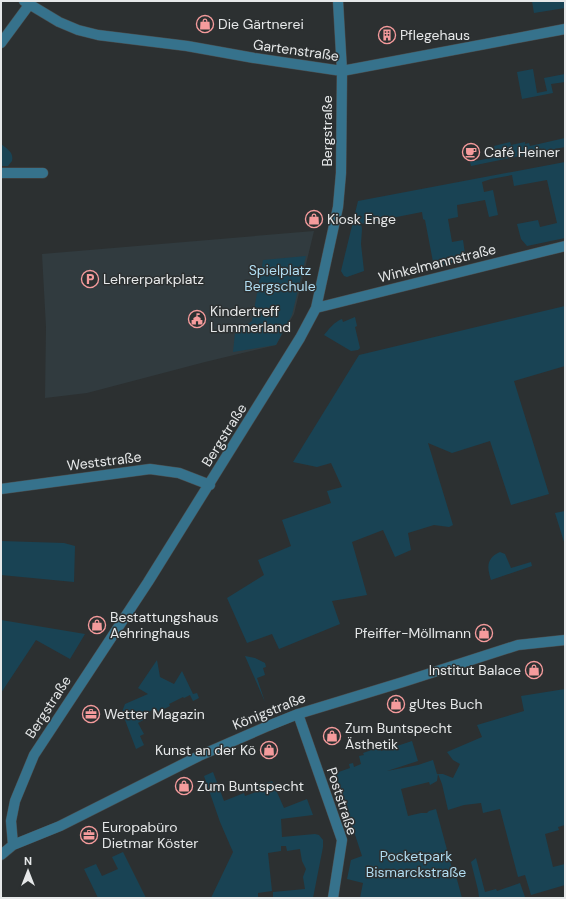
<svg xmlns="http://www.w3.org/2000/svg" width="566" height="899" font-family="'DM Sans',sans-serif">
	<rect width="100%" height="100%" fill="#2c3031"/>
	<!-- built -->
	<path fill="#313b3f" d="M314 231 294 314 276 345 205 362 87 393 45 398 46 327 42 254Z"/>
	<!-- green -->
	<path fill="#194354" d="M532 1H565V8L534 13Z
		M533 69 537 93 547 91 544 78 565 74V82L551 84 553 93 522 99 517 72Z
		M565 138V147L471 166 470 162 496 157 494 146 510 142 511 145 525 142V144L529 143 530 146Z
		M1 144C7 149 14 152 12 161L8 166H1Z
		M565 162V238L527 246 521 239 517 224 538 220 540 227 557 223 547 180 514 186 512 175 491 179 482 182 484 192 493 190 498 215 489 217 485 200 457 205 458 217 448 219 452 242 463 240 465 254 461 261 434 267 425 220 423 219 422 212 361 224 362 229 361 244 364 271 347 277 344 276 341 271 358 201Z
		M306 256 292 315 276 345 233 352 235 333 252 321 263 260Z
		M565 306V366L514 381 549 494 511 505 490 441 452 453 428 443 453 525 449 527 434 525 408 533 411 550 395 557 383 530 352 542 367 595 332 601 340 624 279 649 272 634 247 643 227 598 264 575 258 560 291 546 282 520 331 503 327 491 342 487 331 463 317 467 293 462 359 355Z
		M355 317 357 326 355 327 360 348 358 350 351 351 324 335C329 329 334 322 342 319L343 322Z
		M565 511V545L555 513Z
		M1 541 64 543 75 546 74 582 1 575Z
		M500 552 505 554 511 568 531 562 532 566 491 580C487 568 486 558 500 552Z
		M1 620 85 634 70 659 36 640 1 693Z
		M245 656 255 658 265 663 266 667 263 668 265 675 257 678 265 702Z
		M157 660 160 677 174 684 182 671 193 694 197 693 199 698 193 701 190 695 184 698 183 697 169 704 170 706 158 712 156 708 143 715 145 719 138 723 144 734 140 736 144 745 136 749 122 712 125 704 148 694 138 688Z
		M565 689V825L558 827 559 830 545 834 553 867 565 864V885L531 895 525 875 518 877 500 809 483 813 481 803 464 805 448 810 442 784 438 774 437 781 430 785 429 782 401 789 408 816 421 813H427L429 811 436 809 453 872H455L462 898H360L363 883 347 879 351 860 362 856 339 786 333 774 350 768 349 764 353 763 354 767 361 764 359 756 364 755 363 753 380 747 381 751 392 748 391 743 396 742 397 746 412 741 418 761 387 771 418 765 433 760 437 774H443L453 778 460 764 453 760 447 752 482 737 477 725 524 711 521 696Z
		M213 772 224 801 244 793 245 796 256 792 254 787 272 781 284 808 307 799 313 815 281 819 282 837 315 834 319 835 323 840V847L313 898H273V892L305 889 303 877 306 869 302 861 300 849 287 851 286 846H281V851L268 853 272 891 258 893V898H211L233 852 220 822 204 776Z
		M123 852 146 898H98L84 869 96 864 102 876 118 869 112 857Z
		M476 858 485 892 496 889 497 891 520 883 525 897 477 898 479 897 478 890 471 862Z"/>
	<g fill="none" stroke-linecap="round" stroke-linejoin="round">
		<!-- minor casing -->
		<g stroke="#4a4d4e" stroke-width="11">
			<path id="minor" d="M24 1 59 22 78 30 98 35 187 46 254 58 342 71 565 29
				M1 43 29 5
				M1 173H43
				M316 308 565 246
				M1 489 150 469 179 473 210 485
				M298 714 342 840 333 898
				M13 845 11 821 15 801 34 755 148 582 300 338 316 308 338 207 341 173 342 71 338 1
				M1 855 13 845 60 826 199 756 268 726 298 714 403 682 518 645 565 640"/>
		</g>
		<!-- minor -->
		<use href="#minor" stroke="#36728c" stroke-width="10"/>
	</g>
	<!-- icons -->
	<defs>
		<g id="shop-ring" transform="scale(0.9)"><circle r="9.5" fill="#2c3031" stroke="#f59b9c" stroke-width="1.5"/><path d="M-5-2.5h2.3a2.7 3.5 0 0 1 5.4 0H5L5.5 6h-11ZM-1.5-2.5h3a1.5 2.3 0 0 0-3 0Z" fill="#f59b9c"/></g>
		<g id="building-ring" transform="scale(0.9)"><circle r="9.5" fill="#2c3031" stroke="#f59b9c" stroke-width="1.5"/><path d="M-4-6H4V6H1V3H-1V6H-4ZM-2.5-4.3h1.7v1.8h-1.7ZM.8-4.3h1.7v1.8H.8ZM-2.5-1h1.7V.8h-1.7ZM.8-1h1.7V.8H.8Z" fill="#f59b9c"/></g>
		<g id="cafe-ring" transform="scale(0.9)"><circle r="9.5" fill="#2c3031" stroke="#f59b9c" stroke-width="1.5"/><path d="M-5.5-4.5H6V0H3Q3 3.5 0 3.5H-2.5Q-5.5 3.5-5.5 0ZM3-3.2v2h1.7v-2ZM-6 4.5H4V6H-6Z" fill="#f59b9c"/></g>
		<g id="parking-ring" transform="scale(0.9)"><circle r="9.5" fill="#2c3031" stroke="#f59b9c" stroke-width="1.5"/><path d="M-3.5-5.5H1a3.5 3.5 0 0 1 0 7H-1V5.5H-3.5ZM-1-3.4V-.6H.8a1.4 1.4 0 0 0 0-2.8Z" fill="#f59b9c"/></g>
		<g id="civic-ring" transform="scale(0.9)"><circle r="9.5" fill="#2c3031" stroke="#f59b9c" stroke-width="1.5"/><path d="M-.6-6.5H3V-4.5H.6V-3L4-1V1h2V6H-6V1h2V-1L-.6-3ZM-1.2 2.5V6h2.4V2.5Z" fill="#f59b9c"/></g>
		<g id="office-ring" transform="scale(0.9)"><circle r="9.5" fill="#2c3031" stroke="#f59b9c" stroke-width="1.5"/><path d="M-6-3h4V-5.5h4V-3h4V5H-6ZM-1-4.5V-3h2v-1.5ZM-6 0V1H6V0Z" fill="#f59b9c"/></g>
	</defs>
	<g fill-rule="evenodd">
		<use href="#shop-ring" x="205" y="24"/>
		<use href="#building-ring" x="387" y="35"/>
		<use href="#cafe-ring" x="471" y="152"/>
		<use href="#shop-ring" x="314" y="219"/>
		<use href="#parking-ring" x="90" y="279"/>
		<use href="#civic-ring" x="197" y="319"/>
		<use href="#shop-ring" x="97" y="625"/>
		<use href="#shop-ring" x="484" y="633"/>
		<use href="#shop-ring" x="534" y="670"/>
		<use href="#shop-ring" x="396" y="704"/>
		<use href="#office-ring" x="91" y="714"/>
		<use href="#shop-ring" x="332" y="736"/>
		<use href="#shop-ring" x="269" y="750"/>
		<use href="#shop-ring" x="184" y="786"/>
		<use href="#office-ring" x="89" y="835"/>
	</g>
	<g text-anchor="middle" stroke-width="3" stroke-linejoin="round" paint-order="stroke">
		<!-- poi labels -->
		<g font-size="14" fill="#e6e8e9" stroke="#2c3031" text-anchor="start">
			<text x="218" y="29">Die Gärtnerei</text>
			<text x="400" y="40">Pflegehaus</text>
			<text x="484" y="157">Café Heiner</text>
			<text x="327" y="224">Kiosk Enge</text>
			<text x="103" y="284">Lehrerparkplatz</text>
			<text x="210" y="316">Kindertreff<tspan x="210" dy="16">Lummerland</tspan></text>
			<text x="110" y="622">Bestattungshaus<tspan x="110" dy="16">Aehringhaus</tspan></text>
			<text x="471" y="638" text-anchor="end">Pfeiffer-Möllmann</text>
			<text x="521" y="675" text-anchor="end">Institut Balace</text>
			<text x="409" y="709">gUtes Buch</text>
			<text x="104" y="719">Wetter Magazin</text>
			<text x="345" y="733">Zum Buntspecht<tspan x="345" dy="16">Ästhetik</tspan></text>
			<text x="256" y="755" text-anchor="end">Kunst an der Kö</text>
			<text x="197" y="791">Zum Buntspecht</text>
			<text x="102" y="832">Europabüro<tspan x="102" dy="16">Dietmar Köster</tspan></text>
		</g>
		<!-- street labels -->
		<g font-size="14" fill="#e6e8e9" stroke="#2c3031">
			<text transform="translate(296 50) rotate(8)" y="5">Gartenstraße</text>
			<text transform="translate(327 131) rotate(-90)" y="5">Bergstraße</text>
			<text transform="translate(437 263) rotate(-14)" y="5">Winkelmannstraße</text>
			<text transform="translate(224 435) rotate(-58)" y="5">Bergstraße</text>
			<text transform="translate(104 461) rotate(-7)" y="5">Weststraße</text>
			<text transform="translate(48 707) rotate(-57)" y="5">Bergstraße</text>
			<text transform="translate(269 711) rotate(-22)" y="5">Königstraße</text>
			<text transform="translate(342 801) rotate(72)" y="5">Poststraße</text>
		</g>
		<!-- park labels -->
		<g font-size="14" fill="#b0dcf1" stroke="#2c3031">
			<text x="280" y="275">Spielplatz<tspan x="280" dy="16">Bergschule</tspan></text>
			<text x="416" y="861">Pocketpark<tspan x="416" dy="16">Bismarckstraße</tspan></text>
		</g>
	</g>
	<!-- border -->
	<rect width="566" height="899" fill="none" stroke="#e6e8e9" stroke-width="4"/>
	<!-- north arrow -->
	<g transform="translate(28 871)" stroke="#2c3031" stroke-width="3" paint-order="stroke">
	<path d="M0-3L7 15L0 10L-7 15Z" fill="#e6e8e9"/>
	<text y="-6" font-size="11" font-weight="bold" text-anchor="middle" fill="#e6e8e9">N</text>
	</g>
</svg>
